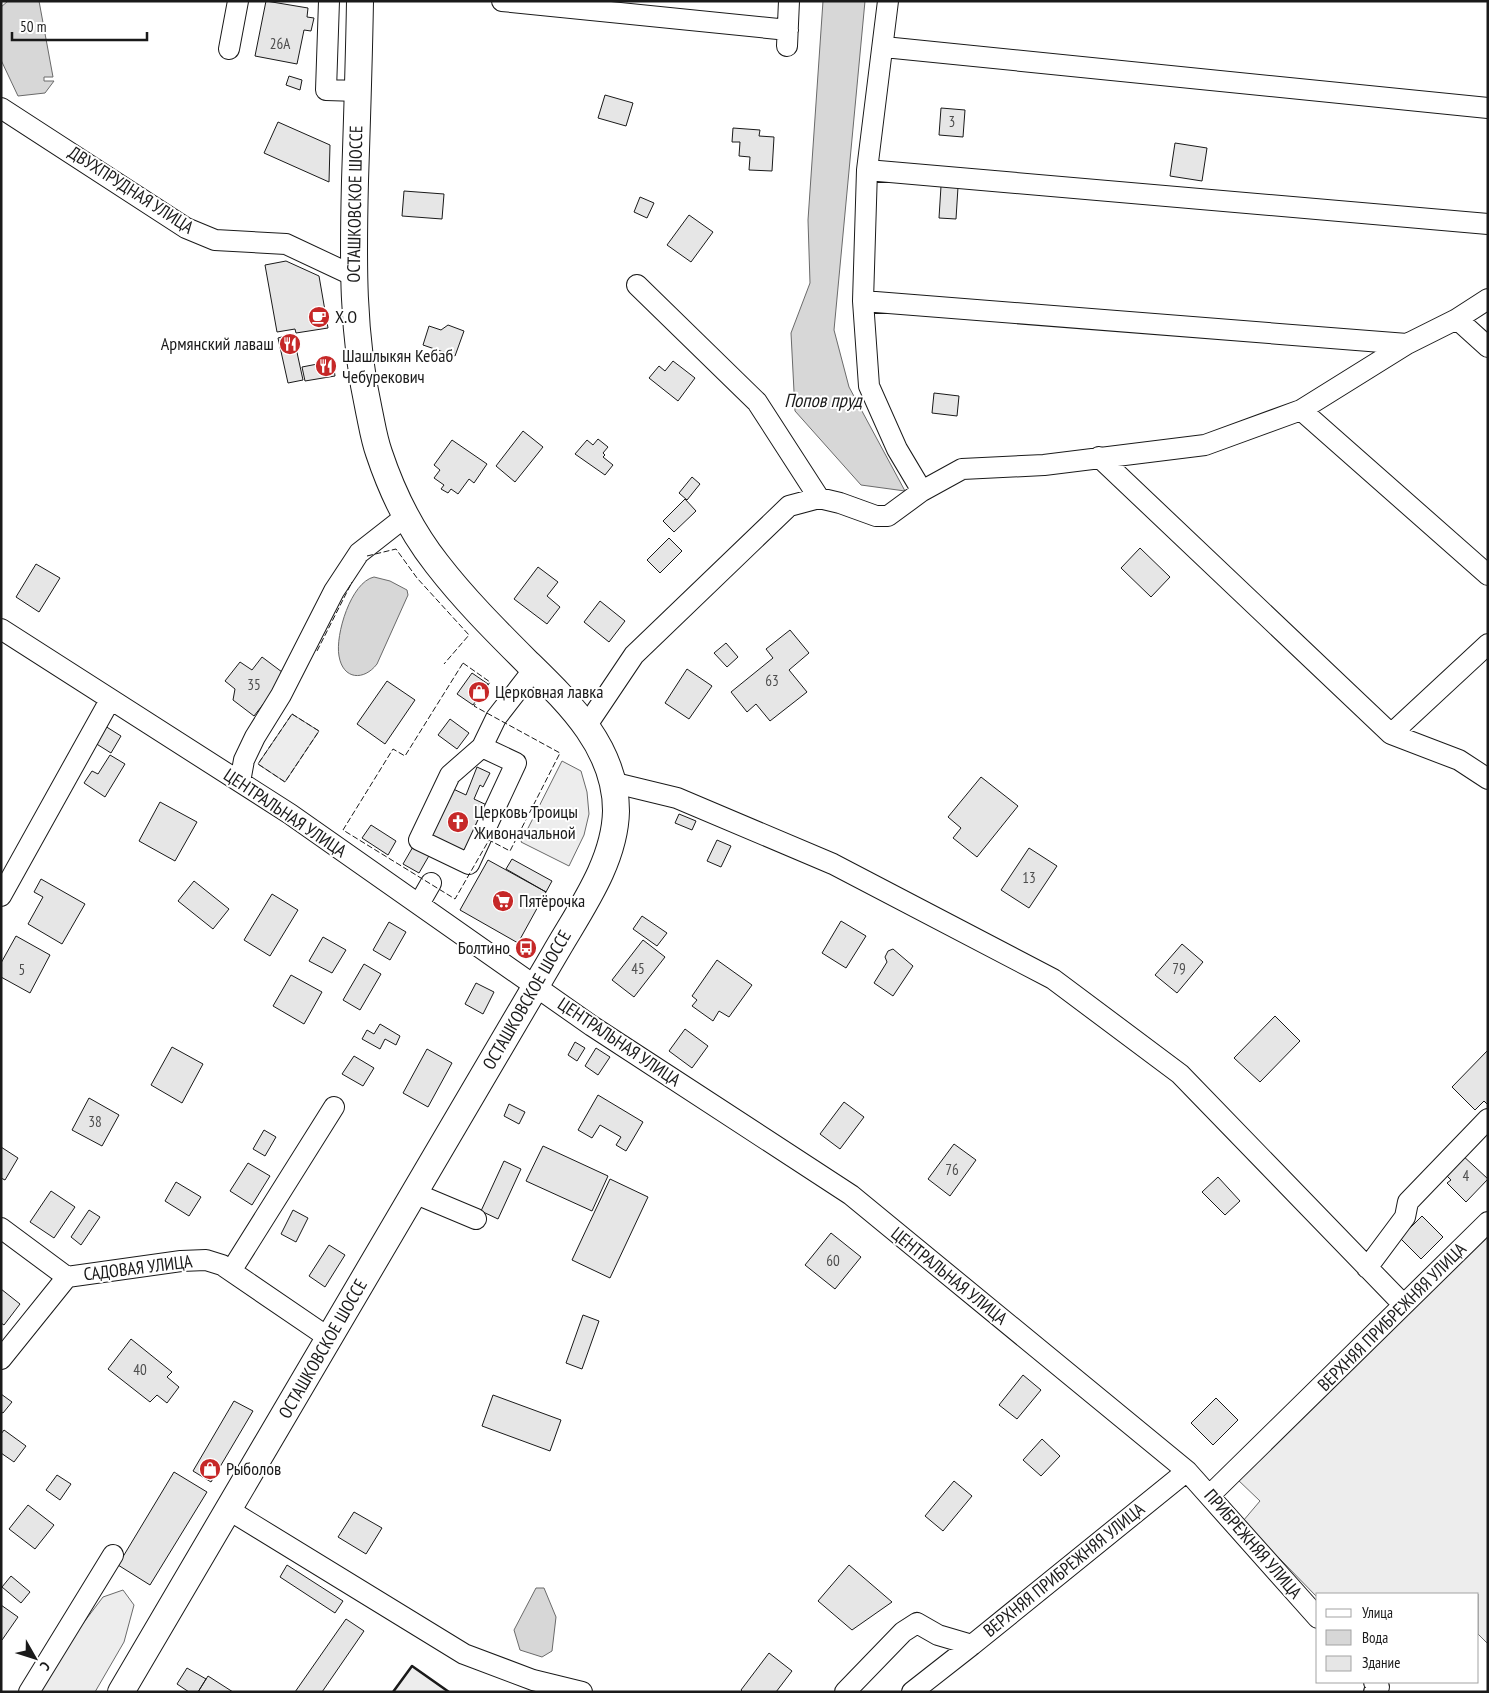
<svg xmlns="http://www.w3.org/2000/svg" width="1489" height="1693" font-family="'PT Sans Narrow',sans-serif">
	<rect width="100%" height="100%" fill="#fff"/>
	<!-- built -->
	<path fill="#ededed" stroke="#6a6a6a" d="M292 714 319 731 285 782 258 764Z
		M562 761 581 771 587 792 589 814 584 835 569 866 521 842Z
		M1488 1226V1644L1478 1634V1594H1318V1598L1243 1521 1260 1501 1237 1479Z
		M123 1590 134 1605 124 1642 95 1692H31L103 1597Z
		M412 1666 449 1692H393Z"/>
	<!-- water -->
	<path fill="#d7d7d7" stroke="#6a6a6a" d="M8 1H39L53 77H44V81H54L45 93 18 96 1 60V7Z
		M823 1H865L834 330 849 387 905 491 861 485 795 411 791 333 810 283 808 220Z
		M374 577 390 581 407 590 408 595 377 664C364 681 343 680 339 656 335 635 351 582 374 577Z
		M536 1588H544L556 1617 552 1651 542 1657 520 1650 514 1630Z"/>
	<!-- building -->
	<path fill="#e6e6e6" stroke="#1a1a1a" d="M266 1 308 8 307 17 314 18 311 31 304 30 297 64 255 56Z
		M289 76 302 80 300 90 286 85Z
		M605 95 633 103 626 126 598 118Z
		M941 108 965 110 963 137 939 135Z
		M278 122 330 145 329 182 264 153Z
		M733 128 760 130 759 136 774 137 772 171 749 170 750 157 739 156 740 142H732Z
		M1175 143 1207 148 1202 181 1170 176Z
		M941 186 958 187 956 219 939 218Z
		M404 191 444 194 442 219 402 216Z
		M640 197 654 203 647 218 634 212Z
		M689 215 713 232 691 262 667 245Z
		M286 261 319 276 328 328 296 333 295 329 277 332 265 265Z
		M448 325 464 331 455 356 423 345 429 326 441 330Z
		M293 334 303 380 288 383 278 338Z
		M333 361 335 376 305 381 302 367Z
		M673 361 695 378 678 401 649 378 659 366 665 371Z
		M934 393 959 396 957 416 932 413Z
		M523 431 543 447 515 482 496 466Z
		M598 439 608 447 603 453 605 455 603 457 613 465 605 475 575 454 587 440 593 445Z
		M452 440 487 464 474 483 469 479 458 494 451 489 448 493 441 489 444 485 434 478 440 470 434 465Z
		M692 477 700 484 687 500 679 493Z
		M685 499 696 511 674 532 663 521Z
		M669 538 682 551 660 573 647 560Z
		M1140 548 1170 577 1151 597 1121 568Z
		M36 564 60 578 39 612 16 597Z
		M538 567 558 582 547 596 560 607 547 624 514 599Z
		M600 601 625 621 609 642 584 622Z
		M790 630 809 653 789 670 807 692 770 721 756 704 747 712 731 692 773 658 766 649Z
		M726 643 738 657 727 667 714 653Z
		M262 657 286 675 254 716 233 700 235 689 225 681 240 662 252 670Z
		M687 669 712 686 689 719 665 703Z
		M472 673 488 684 473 705 457 694Z
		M387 681 415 700 385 744 357 724Z
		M450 719 469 733 457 749 438 735Z
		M105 726 121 736 111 753 95 743Z
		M110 755 125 764 105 797 84 783 92 771 98 774Z
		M477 767 490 773 483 787 480 785 474 799 491 807 467 858 425 838 449 787 466 795Z
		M981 777 1018 806 977 857 953 838 961 828 948 817Z
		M160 802 197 822 175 861 139 841Z
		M679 814 696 821 692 830 675 823Z
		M371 825 396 841 388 855 362 838Z
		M717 840 731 846 721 867 707 861Z
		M414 845 430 854 419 873 403 864Z
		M1029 848 1057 866 1029 908 1001 890Z
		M512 859 552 881 546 892 506 869Z
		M488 860 546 892 518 943 460 910Z
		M41 879 85 904 62 944 28 924 43 897 34 892Z
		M194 881 229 909 213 929 178 901Z
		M272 894 298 910 270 956 244 940Z
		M642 916 667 933 657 946 633 929Z
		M841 921 866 936 846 968 822 953Z
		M389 922 406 932 390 960 373 950Z
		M16 936 50 955 30 993 1 977V963Z
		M323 937 346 950 332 973 309 961Z
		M643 940 665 957 634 997 612 980Z
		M1182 944 1203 962 1177 993 1155 975Z
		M893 949 913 966 893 996 874 983 887 962 885 957 888 951Z
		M717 960 752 985 729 1017 719 1011 713 1021 692 1006 697 1000 692 996Z
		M364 964 381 974 360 1010 343 1000Z
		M291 975 322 992 304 1024 273 1006Z
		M476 983 494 992 483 1014 465 1004Z
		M1275 1016 1300 1041 1260 1082 1234 1058Z
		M380 1024 400 1036 396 1045 385 1039 380 1049 362 1039 367 1030 374 1034Z
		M685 1029 708 1046 692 1068 669 1051Z
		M575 1042 585 1048 577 1061 568 1055Z
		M172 1047 203 1064 182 1103 151 1085Z
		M596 1048 610 1057 598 1075 585 1066Z
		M427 1049 452 1063 428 1107 403 1093Z
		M1488 1050V1105L1484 1101 1475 1110 1452 1087Z
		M354 1056 374 1068 363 1086 342 1074Z
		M598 1095 643 1122 626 1151 616 1145 621 1137 600 1125 592 1138 578 1130Z
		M89 1098 119 1115 102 1146 72 1130Z
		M844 1102 864 1117 840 1149 820 1134Z
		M509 1104 525 1112 519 1124 504 1116Z
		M264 1130 276 1137 265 1156 253 1149Z
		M954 1144 976 1160 950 1196 928 1179Z
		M543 1146 608 1176 592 1211 526 1181Z
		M1 1147 18 1158 5 1180 1 1178Z
		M1461 1154 1488 1179 1466 1202 1447 1183 1451 1180 1443 1172Z
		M504 1161 521 1169 498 1219 481 1211Z
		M248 1163 270 1176 252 1205 230 1191Z
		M1218 1177 1240 1201 1225 1215 1202 1192Z
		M610 1179 648 1197 610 1278 572 1260Z
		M176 1182 201 1197 189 1216 165 1201Z
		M51 1191 75 1207 54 1238 30 1222Z
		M89 1210 100 1217 81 1245 71 1237Z
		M293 1210 308 1218 296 1242 281 1234Z
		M1422 1216 1443 1237 1421 1259 1400 1238Z
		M831 1233 861 1257 835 1289 805 1265Z
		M329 1245 345 1255 325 1287 309 1276Z
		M1 1289 20 1304 4 1325 1 1323Z
		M583 1315 599 1321 582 1369 566 1363Z
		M131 1339 172 1372 167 1377 179 1387 167 1403 157 1395 150 1402 108 1369Z
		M1023 1375 1041 1390 1017 1419 999 1405Z
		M1 1394 12 1402 3 1413 1 1412Z
		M493 1395 561 1420 550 1451 482 1426Z
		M1216 1398 1238 1420 1213 1445 1191 1423Z
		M234 1401 253 1411 211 1482 193 1471Z
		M4 1430 26 1446 14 1462 1 1453V1434Z
		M1042 1439 1060 1456 1041 1476 1023 1460Z
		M174 1472 207 1492 150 1585 118 1565Z
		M57 1475 71 1484 60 1500 46 1490Z
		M954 1481 972 1496 943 1531 925 1516Z
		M28 1505 54 1525 35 1549 9 1529Z
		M354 1512 382 1528 366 1554 338 1537Z
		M287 1565 343 1601 335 1613 280 1577Z
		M849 1565 892 1602 852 1630 818 1601Z
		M11 1576 30 1592 21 1603 2 1587Z
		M1 1605 18 1617 2 1640 1 1639Z
		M346 1619 364 1631 322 1692H295Z
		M769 1653 792 1671 776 1692H743L741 1690Z
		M187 1668 206 1679 198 1692H189L177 1684Z
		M208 1676 233 1692H198Z"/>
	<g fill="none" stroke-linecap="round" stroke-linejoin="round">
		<!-- minor casing -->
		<g stroke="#1a1a1a" stroke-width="22">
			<path id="minor" d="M329 1 326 90 358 91
				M502 1 788 30
				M888 1 867 170 863 301 869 386 897 449 922 491
				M787 46 789 1
				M884 47 1488 108
				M229 49 238 1
				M1 108 186 228 215 240 286 244 352 275
				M867 170 1488 224
				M637 285 757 402 819 498
				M863 301 1407 344
				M1457 319 1488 347
				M1301 410 1488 575
				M1099 457 1391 734 1488 644
				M1 629 290 814 592 1026 851 1195 1187 1471 1318 1618
				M587 725 634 655 789 506 819 498 840 503 876 516H888L922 491 962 469 1044 465 1205 445 1301 410 1407 344 1457 319 1488 299
				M1391 734 1459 760 1488 779
				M482 747 516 763 469 864 419 840 450 775 482 747 496 718 534 669
				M240 782 244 760 255 737 281 695 334 591 359 553 405 517
				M611 782 677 798 833 864 1053 979 1180 1074 1397 1298
				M1 896 110 700
				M419 904 431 883
				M414 1193 476 1219
				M1 1228 67 1277 181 1261 206 1260 222 1265 329 1338
				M1367 1268 1405 1217 1408 1202 1488 1119
				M231 1271 334 1107
				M1 1359 67 1277
				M1210 1495 1488 1222
				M229 1510 464 1654 533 1680 582 1692
				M29 1692 113 1555
				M845 1692 903 1632 917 1623 938 1635 972 1645 1187 1471
				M912 1692 972 1645
				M1374 1692 1379 1687 1374 1682"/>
		</g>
		<!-- major casing -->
		<g stroke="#1a1a1a" stroke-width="28">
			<path id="major" d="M121 1692 554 955C579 911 615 863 616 811 616 747 568 702 526 661 495 630 464 599 437 564 411 531 392 492 379 453 374 439 372 425 369 411 352 334 353 260 355 181 357 121 359 61 360 1"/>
		</g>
		<!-- minor -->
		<use href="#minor" stroke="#fff" stroke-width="20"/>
		<!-- major -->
		<use href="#major" stroke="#fff" stroke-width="26"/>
		<!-- fence -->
		<path stroke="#1a1a1a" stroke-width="1" stroke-dasharray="6 2.5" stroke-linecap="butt" d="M367 556 396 549 417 578 469 635 444 664
			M317 651 352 582
			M463 663 490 682 474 706 560 753 510 851 489 840 455 899 343 830 393 749 405 756Z
			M292 714 319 731 285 782 258 764Z"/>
		<!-- wall -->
		<path stroke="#1a1a1a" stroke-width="2.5" d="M393 1692 412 1666 449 1692"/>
	</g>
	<!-- icons -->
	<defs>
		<g id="cafe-disc" transform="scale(1.125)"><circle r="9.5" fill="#c62828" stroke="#fff"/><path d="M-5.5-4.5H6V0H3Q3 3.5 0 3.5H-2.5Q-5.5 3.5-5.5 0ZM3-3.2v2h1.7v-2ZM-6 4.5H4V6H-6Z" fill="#fff"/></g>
		<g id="restaurant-disc" transform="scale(1.125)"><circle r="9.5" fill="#c62828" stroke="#fff"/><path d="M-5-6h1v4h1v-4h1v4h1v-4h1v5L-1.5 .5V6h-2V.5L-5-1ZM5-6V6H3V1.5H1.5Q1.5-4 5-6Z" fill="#fff"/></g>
		<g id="shop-disc" transform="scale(1.125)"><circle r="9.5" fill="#c62828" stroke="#fff"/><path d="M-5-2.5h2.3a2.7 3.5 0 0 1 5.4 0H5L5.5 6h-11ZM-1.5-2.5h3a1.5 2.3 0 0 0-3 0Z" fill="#fff"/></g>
		<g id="church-disc" transform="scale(1.125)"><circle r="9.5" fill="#c62828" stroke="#fff"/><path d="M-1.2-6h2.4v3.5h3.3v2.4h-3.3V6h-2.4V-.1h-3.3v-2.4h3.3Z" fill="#fff"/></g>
		<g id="supermarket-disc" transform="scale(1.125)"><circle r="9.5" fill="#c62828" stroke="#fff"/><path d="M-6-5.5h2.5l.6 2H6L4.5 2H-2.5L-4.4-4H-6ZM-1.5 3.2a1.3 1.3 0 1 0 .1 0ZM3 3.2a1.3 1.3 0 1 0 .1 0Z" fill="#fff"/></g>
		<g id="bus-disc" transform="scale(1.125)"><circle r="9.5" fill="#c62828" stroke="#fff"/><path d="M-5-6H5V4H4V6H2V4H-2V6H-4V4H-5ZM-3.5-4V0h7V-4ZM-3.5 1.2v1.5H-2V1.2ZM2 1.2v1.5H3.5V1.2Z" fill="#fff"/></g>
	</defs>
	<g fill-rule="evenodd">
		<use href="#cafe-disc" x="319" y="317"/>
		<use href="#restaurant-disc" x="290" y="344"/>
		<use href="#restaurant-disc" x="326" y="366"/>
		<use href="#shop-disc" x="479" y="692"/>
		<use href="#church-disc" x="458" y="822"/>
		<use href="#supermarket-disc" x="503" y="901"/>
		<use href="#bus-disc" x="526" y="948"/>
		<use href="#shop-disc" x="210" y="1469"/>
	</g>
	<g text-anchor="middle" stroke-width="4" stroke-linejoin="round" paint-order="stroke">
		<!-- number labels -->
		<g font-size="15" fill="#4d4d4d">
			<text x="280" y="49">26А</text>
			<text x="952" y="127">3</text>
			<text x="772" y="686">63</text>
			<text x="254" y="690">35</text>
			<text x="1029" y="883">13</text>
			<text x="638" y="974">45</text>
			<text x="1179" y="974">79</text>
			<text x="22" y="975">5</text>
			<text x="95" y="1127">38</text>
			<text x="952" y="1175">76</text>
			<text x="1466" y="1181">4</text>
			<text x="833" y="1266">60</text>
			<text x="140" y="1375">40</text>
		</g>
		<!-- street labels -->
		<g font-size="18" fill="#1a1a1a" stroke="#fff">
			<text transform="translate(131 190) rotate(33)" y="6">ДВУХПРУДНАЯ УЛИЦА</text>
			<text transform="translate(355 204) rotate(-89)" y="6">ОСТАШКОВСКОЕ ШОССЕ</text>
			<text transform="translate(285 813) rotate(34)" y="6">ЦЕНТРАЛЬНАЯ УЛИЦА</text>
			<text transform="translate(527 1000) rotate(-60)" y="6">ОСТАШКОВСКОЕ ШОССЕ</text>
			<text transform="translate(619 1042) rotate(34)" y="6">ЦЕНТРАЛЬНАЯ УЛИЦА</text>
			<text transform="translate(138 1268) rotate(-7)" y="6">САДОВАЯ УЛИЦА</text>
			<text transform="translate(949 1276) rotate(39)" y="6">ЦЕНТРАЛЬНАЯ УЛИЦА</text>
			<text transform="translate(1392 1317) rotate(-45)" y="6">ВЕРХНЯЯ ПРИБРЕЖНЯЯ УЛИЦА</text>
			<text transform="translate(323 1349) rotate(-60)" y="6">ОСТАШКОВСКОЕ ШОССЕ</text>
			<text transform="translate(1253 1544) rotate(49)" y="6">ПРИБРЕЖНЯЯ УЛИЦА</text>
			<text transform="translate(1064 1570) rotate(-39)" y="6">ВЕРХНЯЯ ПРИБРЕЖНЯЯ УЛИЦА</text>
		</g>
		<!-- poi labels -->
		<g font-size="18" fill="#1a1a1a" stroke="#fff" text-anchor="start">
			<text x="335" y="323">X.O</text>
			<text x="274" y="350" text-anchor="end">Армянский лаваш</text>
			<text x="342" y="362">Шашлыкян Кебаб<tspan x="342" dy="21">Чебурекович</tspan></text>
			<text x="495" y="698">Церковная лавка</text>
			<text x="474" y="818">Церковь Троицы<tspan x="474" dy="21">Живоначальной</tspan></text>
			<text x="519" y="907">Пятёрочка</text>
			<text x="510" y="954" text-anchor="end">Болтино</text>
			<text x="226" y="1475">Рыболов</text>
		</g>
		<!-- water labels -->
		<g font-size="19" font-style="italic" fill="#1a1a1a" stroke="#fff">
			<text x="823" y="407">Попов пруд</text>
		</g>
	</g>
	<!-- border -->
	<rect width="1489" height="1693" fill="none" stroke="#1a1a1a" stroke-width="5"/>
	<!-- legend -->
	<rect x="1316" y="1593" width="162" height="90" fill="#ffffff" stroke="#a3a3a3"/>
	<rect x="1326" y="1609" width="25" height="8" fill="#ffffff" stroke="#a3a3a3"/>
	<text x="1362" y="1618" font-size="15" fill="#1a1a1a">Улица</text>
	<rect x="1326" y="1630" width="25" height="15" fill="#d7d7d7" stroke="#a3a3a3"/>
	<text x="1362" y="1643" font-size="15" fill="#1a1a1a">Вода</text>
	<rect x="1326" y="1656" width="25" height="15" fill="#e6e6e6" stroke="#a3a3a3"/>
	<text x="1362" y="1668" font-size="15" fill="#1a1a1a">Здание</text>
	<!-- north arrow -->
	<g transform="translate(35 1658) rotate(129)" stroke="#ffffff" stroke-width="4" paint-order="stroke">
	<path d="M0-4L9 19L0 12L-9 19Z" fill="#1a1a1a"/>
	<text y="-8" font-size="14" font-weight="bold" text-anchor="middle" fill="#1a1a1a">С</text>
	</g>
	<!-- scale -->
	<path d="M12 32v8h135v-8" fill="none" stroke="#1a1a1a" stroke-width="2.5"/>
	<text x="20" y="32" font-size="15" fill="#1a1a1a" stroke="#ffffff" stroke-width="4" paint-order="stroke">50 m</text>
</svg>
